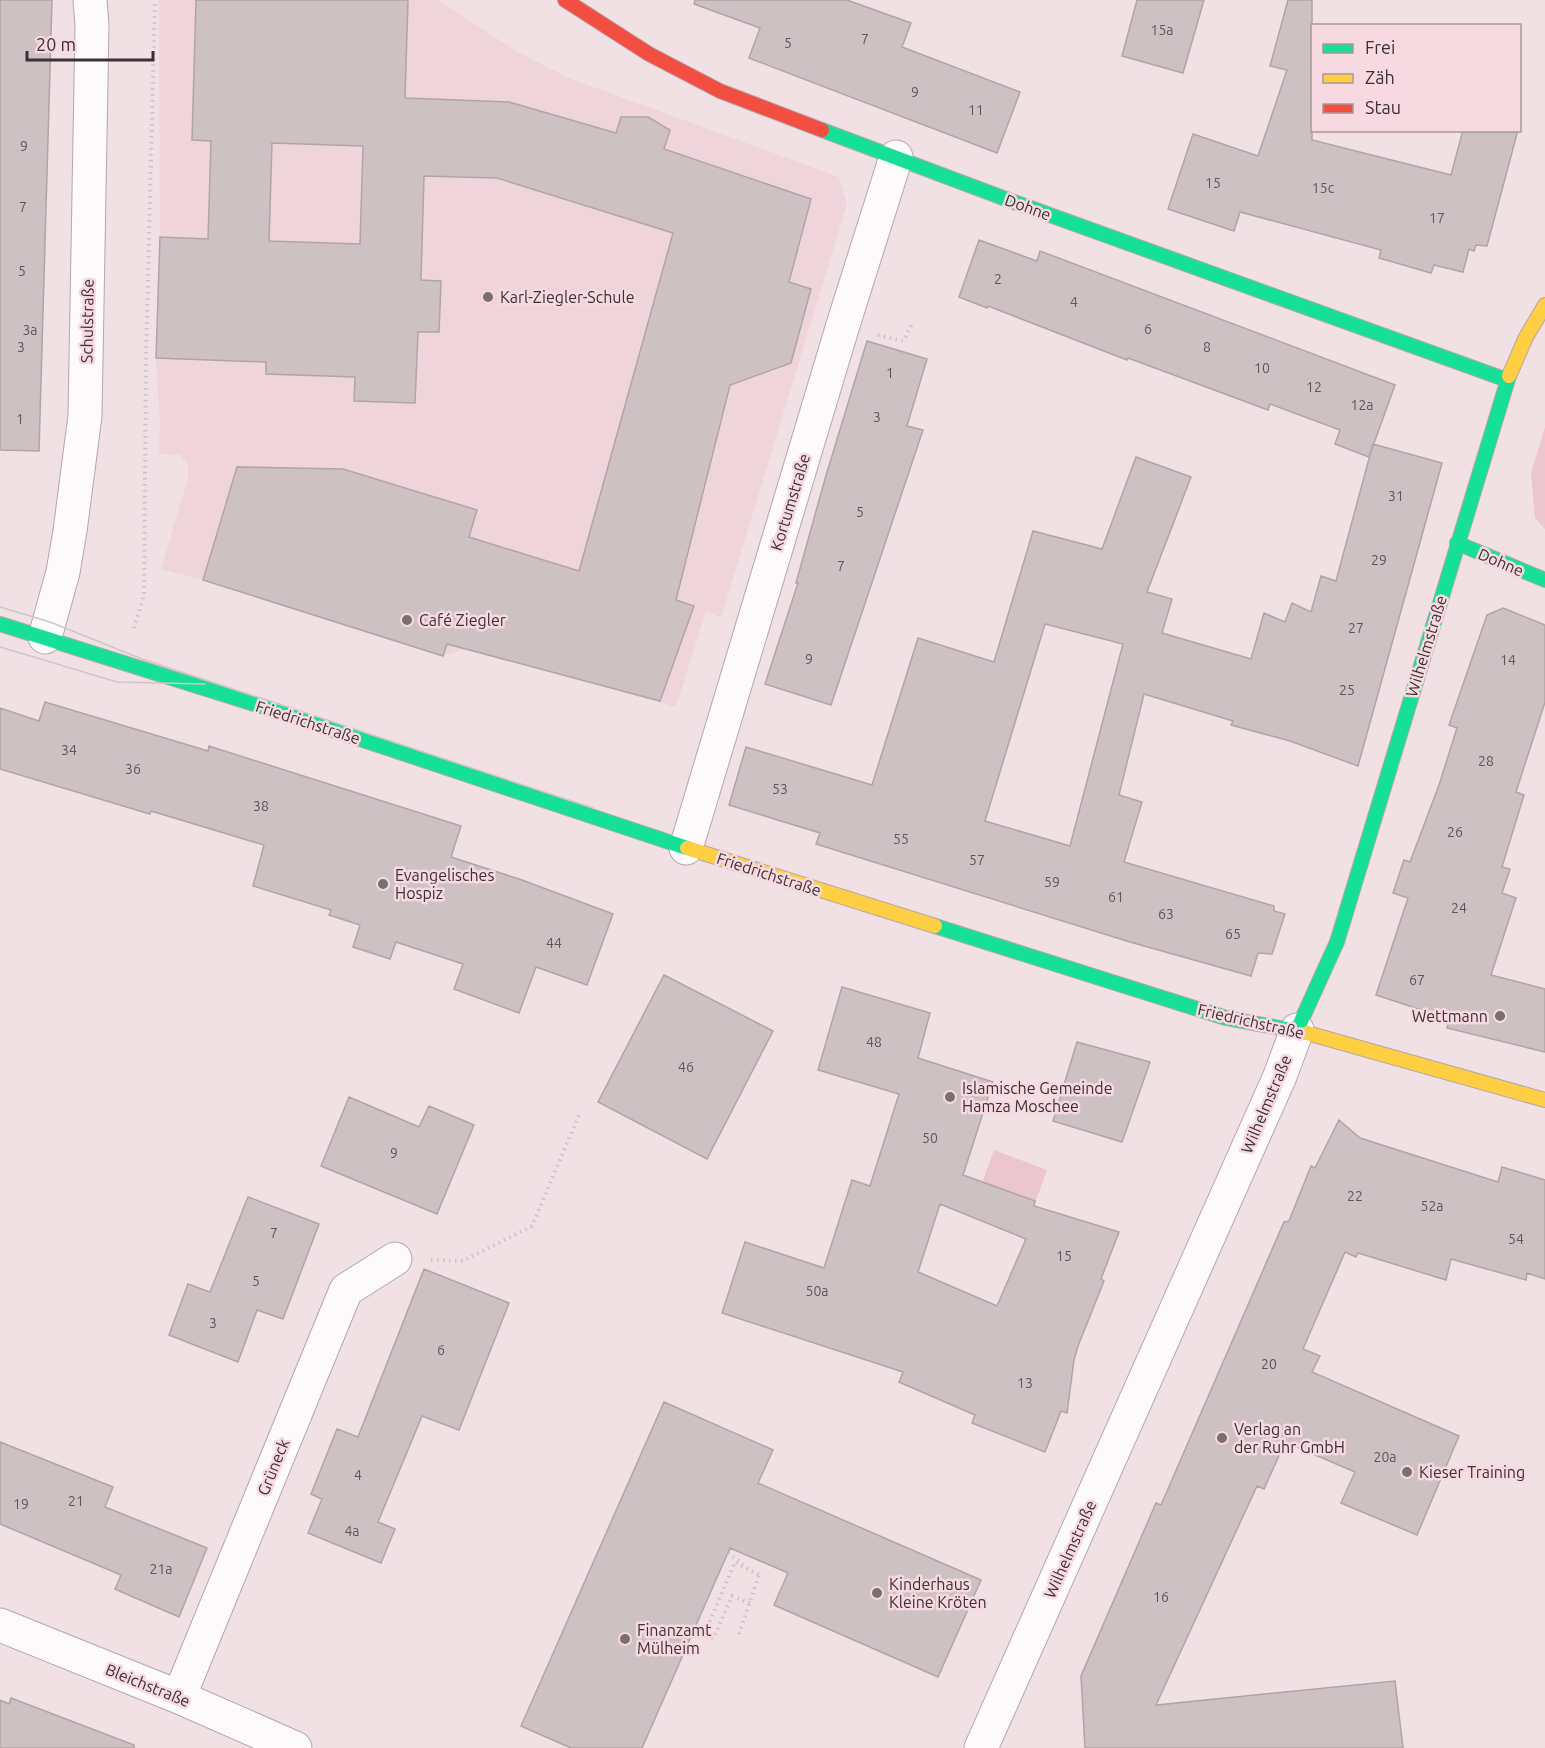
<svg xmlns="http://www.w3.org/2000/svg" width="1545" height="1748" font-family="Ubuntu,sans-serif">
	<rect width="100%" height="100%" fill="#f1e0e4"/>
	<!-- built -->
	<path fill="#f0d4db" d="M159 0H438L516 51 569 78 839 177 847 204 721 618 706 611 676 707 465 649 443 656 203 580 161 569 188 478V465L180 455 159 454 160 420 156 358 160 237Z"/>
	<!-- green -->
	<path fill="#ebc5cf" d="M1545 427V529L1535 518 1531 473Z
		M994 1150 1047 1170 1023 1236 970 1216Z"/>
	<!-- building -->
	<path fill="#cec1c4" stroke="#b0a4a6" stroke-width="1.5" fill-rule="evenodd" d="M0 0H52L39 451 0 450Z
		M196 0H408L405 98 509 102 616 133 621 117H648L670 130 664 149 811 199 789 282 811 289 791 363 730 385 676 600 694 606 660 701 447 644 443 656 203 580 237 467 343 469 477 510 469 537 579 571 673 233 497 178 424 176 421 280 441 281 439 332H418L415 403 354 401 355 377 266 374V362L156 358 160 237 208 239 211 141 192 140ZM272 143 363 146 360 244 269 241Z
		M695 0H847L911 23 902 47 1020 92 997 153 749 58 760 28 694 4Z
		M1137 0H1204L1183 73 1122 56Z
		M1288 0H1312V140L1451 175 1463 130H1518L1487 246 1476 245 1474 251 1469 249 1463 272 1434 265 1431 273 1379 258 1381 250 1240 212 1234 231 1168 209 1193 134 1258 156 1287 70 1270 66Z
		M979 240 1037 261 1040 251 1395 385 1369 457 1335 444 1340 430 1270 404 1268 410 1128 358 1127 360 988 306 987 308 959 297Z
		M867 341 927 359 907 426 923 430 831 705 765 684 798 583H796L825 479Z
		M1373 444 1442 463 1358 766 1290 741 1231 725 1233 721 1144 694 1119 795 1142 802 1124 862 1274 906V911L1285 914 1272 954 1258 953 1251 976 1130 942 816 844 820 833 729 805 746 747 872 785 918 638 994 662 1033 531 1102 549 1136 457 1191 477 1147 592 1172 599 1162 633 1251 659 1264 613 1285 622 1292 603 1311 612 1321 576 1336 581ZM1045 624 1123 644 1070 846 985 821Z
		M1503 608 1545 625V702L1516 792 1524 795 1502 867 1510 869 1502 893 1516 898 1491 975 1545 989V1052L1447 1028 1449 1019 1376 995 1408 898 1393 893 1404 860 1410 862 1439 785 1457 728 1449 725 1487 615Z
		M45 702 208 751 209 746 461 826 451 857 522 880 613 914 587 985 536 967 519 1013 454 989 463 964 396 942 390 959 353 947 360 925 329 915 331 910 253 886 264 845 151 811 150 814 0 769V708L39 721Z
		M664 975 773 1031 707 1159 598 1102Z
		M842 987 930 1013 918 1058 993 1082 963 1175 1035 1201 1034 1206 1119 1232 1101 1279 1104 1281 1078 1346 1074 1360 1067 1413 1061 1411 1045 1452 972 1423 975 1415 899 1382 903 1372 722 1313 745 1242 824 1268 852 1180 870 1186 899 1094 818 1070ZM940 1204 1026 1239 997 1306 918 1272Z
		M1077 1042 1150 1062 1122 1142 1053 1121Z
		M349 1097 419 1127 429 1106 474 1125 437 1214 321 1166Z
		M1339 1120 1360 1138 1498 1182 1502 1167 1545 1180V1279L1527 1273 1526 1280 1451 1259 1446 1280 1358 1253 1356 1257 1345 1252 1303 1349 1320 1356 1312 1372 1459 1436 1417 1535 1341 1503 1355 1472 1285 1442 1264 1489 1257 1486 1156 1705 1395 1681 1403 1748H1085L1081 1676 1156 1503 1161 1505 1284 1222 1289 1221 1311 1166 1315 1168Z
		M248 1197 319 1224 283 1319 257 1310 238 1362 169 1335 188 1284 210 1292Z
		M424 1269 509 1303 459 1430 422 1416 378 1522 395 1529 381 1563 308 1533 322 1499 311 1494 337 1429 358 1437Z
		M664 1402 773 1450 758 1483 981 1580 938 1677 774 1605 788 1573 730 1548 642 1748H571L521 1726Z
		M0 1442 113 1487 105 1507 207 1548 179 1617 115 1589 121 1575 0 1524Z
		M11 1698 134 1745V1748H0V1700L9 1704Z"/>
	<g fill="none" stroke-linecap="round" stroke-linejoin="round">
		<!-- street casing -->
		<g stroke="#b4a7ab" stroke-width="35">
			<path id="street" d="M45 637 63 572 70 531 85 416 92 25 90 0
				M686 848 843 325 896 157
				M0 1625 179 1697 295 1748
				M179 1697 346 1290 395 1259
				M981 1748 1280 1076 1297 1030"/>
		</g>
		<!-- fast casing -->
		<g stroke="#b4a7ab" stroke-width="16">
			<path id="fast" d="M822 130 1014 202 1507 380
				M1457 543 1545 580
				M0 624 267 708 687 848
				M935 926 1226 1018 1307 1033
				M1297 1030 1337 942 1509 376"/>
		</g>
		<!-- slow casing -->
		<g stroke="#b4a7ab" stroke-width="16">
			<path id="slow" d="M1509 376 1526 337 1545 305
				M687 848 935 926
				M1307 1033 1545 1100"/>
		</g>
		<!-- jam casing -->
		<g stroke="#b4a7ab" stroke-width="16">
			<path id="jam" d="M565 0 649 54 720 91 822 130"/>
		</g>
		<!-- path -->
		<path stroke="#cac3c5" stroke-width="4" stroke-dasharray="1.5 4.5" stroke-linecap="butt" d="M878 335 903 341 913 322
			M134 628 144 595 146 357 155 0
			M431 1260 463 1261 532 1226 579 1115
			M728 1553 743 1564
			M750 1603 732 1596 714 1638 704 1635 735 1562 759 1575
			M739 1634 759 1575"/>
		<!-- street -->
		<use href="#street" stroke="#fdfafb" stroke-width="33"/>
		<!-- fast -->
		<use href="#fast" stroke="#16e098" stroke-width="14"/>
		<!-- slow -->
		<use href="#slow" stroke="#ffcf43" stroke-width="14"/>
		<!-- jam -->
		<use href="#jam" stroke="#f24e42" stroke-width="14"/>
		<!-- tram -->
		<path stroke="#ccc7c9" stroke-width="1.5" d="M0 607 50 622 142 659 593 808
			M0 647 117 682 205 684"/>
	</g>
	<!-- markers -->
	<g fill="#7b6e71" stroke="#f7dae1" stroke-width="2">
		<circle cx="488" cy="297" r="6"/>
		<circle cx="407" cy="620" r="6"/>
		<circle cx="383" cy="884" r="6"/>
		<circle cx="1500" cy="1016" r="6"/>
		<circle cx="950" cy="1097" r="6"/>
		<circle cx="1222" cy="1438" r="6"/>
		<circle cx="1407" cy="1472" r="6"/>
		<circle cx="877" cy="1593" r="6"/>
		<circle cx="625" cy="1639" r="6"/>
	</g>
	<g text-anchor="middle" stroke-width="5" stroke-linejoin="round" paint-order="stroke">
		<!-- number labels -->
		<g font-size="14" fill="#605457">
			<text x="1162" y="35">15a</text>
			<text x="865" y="44">7</text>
			<text x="788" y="48">5</text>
			<text x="915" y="97">9</text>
			<text x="976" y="115">11</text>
			<text x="24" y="151">9</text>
			<text x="1213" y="188">15</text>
			<text x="1323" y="193">15c</text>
			<text x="23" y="212">7</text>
			<text x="1437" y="223">17</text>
			<text x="22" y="276">5</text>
			<text x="998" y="284">2</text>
			<text x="1074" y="307">4</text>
			<text x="1148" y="334">6</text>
			<text x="30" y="335">3a</text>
			<text x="21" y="352">3</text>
			<text x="1207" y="352">8</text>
			<text x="1262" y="373">10</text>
			<text x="890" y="378">1</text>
			<text x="1314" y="392">12</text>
			<text x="1362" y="410">12a</text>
			<text x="877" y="422">3</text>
			<text x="20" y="424">1</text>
			<text x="1396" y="501">31</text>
			<text x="860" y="517">5</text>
			<text x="1379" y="565">29</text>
			<text x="841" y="571">7</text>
			<text x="1356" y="633">27</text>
			<text x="809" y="664">9</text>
			<text x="1508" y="665">14</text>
			<text x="1347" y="695">25</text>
			<text x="69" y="755">34</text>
			<text x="1486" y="766">28</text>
			<text x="133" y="774">36</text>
			<text x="780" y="794">53</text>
			<text x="261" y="811">38</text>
			<text x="1455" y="837">26</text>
			<text x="901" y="844">55</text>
			<text x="977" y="865">57</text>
			<text x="1052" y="887">59</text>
			<text x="1116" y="902">61</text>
			<text x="1459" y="913">24</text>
			<text x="1166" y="919">63</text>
			<text x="1233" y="939">65</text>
			<text x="554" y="948">44</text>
			<text x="1417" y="985">67</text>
			<text x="874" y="1047">48</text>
			<text x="686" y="1072">46</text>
			<text x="930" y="1143">50</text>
			<text x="394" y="1158">9</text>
			<text x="1355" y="1201">22</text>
			<text x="1432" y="1211">52a</text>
			<text x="274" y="1238">7</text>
			<text x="1516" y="1244">54</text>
			<text x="1064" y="1261">15</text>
			<text x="256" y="1286">5</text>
			<text x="817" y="1296">50a</text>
			<text x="213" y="1328">3</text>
			<text x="441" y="1355">6</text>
			<text x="1269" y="1369">20</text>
			<text x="1025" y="1388">13</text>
			<text x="1385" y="1462">20a</text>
			<text x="358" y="1480">4</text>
			<text x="76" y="1506">21</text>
			<text x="21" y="1509">19</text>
			<text x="352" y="1536">4a</text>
			<text x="161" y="1574">21a</text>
			<text x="1161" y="1602">16</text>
		</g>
		<!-- street labels -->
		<g font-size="16" fill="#3b3033" stroke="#f7dae1">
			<text transform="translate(1028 207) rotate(20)" y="6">Dohne</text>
			<text transform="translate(87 321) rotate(-89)" y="6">Schulstraße</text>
			<text transform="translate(790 502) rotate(-73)" y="6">Kortumstraße</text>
			<text transform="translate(1501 562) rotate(23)" y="6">Dohne</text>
			<text transform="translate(1426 646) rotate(-73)" y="6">Wilhelmstraße</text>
			<text transform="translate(308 722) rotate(18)" y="6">Friedrichstraße</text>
			<text transform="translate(769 874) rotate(18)" y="6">Friedrichstraße</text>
			<text transform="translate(1251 1021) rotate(13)" y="6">Friedrichstraße</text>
			<text transform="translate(1266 1104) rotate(-67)" y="6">Wilhelmstraße</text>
			<text transform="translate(273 1467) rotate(-68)" y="6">Grüneck</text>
			<text transform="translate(1070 1549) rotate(-66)" y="6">Wilhelmstraße</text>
			<text transform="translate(148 1685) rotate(22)" y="6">Bleichstraße</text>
		</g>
		<!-- poi labels -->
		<g font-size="16" fill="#3b3033" stroke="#f7dae1" text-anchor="start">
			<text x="500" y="303">Karl-Ziegler-Schule</text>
			<text x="419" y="626">Café Ziegler</text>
			<text x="395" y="881">Evangelisches<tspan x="395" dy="18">Hospiz</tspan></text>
			<text x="1488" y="1022" text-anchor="end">Wettmann</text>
			<text x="962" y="1094">Islamische Gemeinde<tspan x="962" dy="18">Hamza Moschee</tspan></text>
			<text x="1234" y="1435">Verlag an<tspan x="1234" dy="18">der Ruhr GmbH</tspan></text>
			<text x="1419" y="1478">Kieser Training</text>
			<text x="889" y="1590">Kinderhaus<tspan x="889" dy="18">Kleine Kröten</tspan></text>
			<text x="637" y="1636">Finanzamt<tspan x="637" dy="18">Mülheim</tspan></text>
		</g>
	</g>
	<!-- legend -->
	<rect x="1311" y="24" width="210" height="108" fill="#f7dae1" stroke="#ac969b" stroke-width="1.5"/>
	<rect x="1323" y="44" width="30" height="9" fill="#16e098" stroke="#ac969b" stroke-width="1.5"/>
	<text x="1365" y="54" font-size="18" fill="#3b3033">Frei</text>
	<rect x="1323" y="74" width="30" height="9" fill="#ffcf43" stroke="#ac969b" stroke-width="1.5"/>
	<text x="1365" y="84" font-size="18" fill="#3b3033">Zäh</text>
	<rect x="1323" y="104" width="30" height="9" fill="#f24e42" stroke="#ac969b" stroke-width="1.5"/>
	<text x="1365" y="114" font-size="18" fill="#3b3033">Stau</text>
	<!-- scale -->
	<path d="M27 51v9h126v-9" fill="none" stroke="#3b3033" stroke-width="3"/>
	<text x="36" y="51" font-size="18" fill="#3b3033" stroke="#f7dae1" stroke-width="4.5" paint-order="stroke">20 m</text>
</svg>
